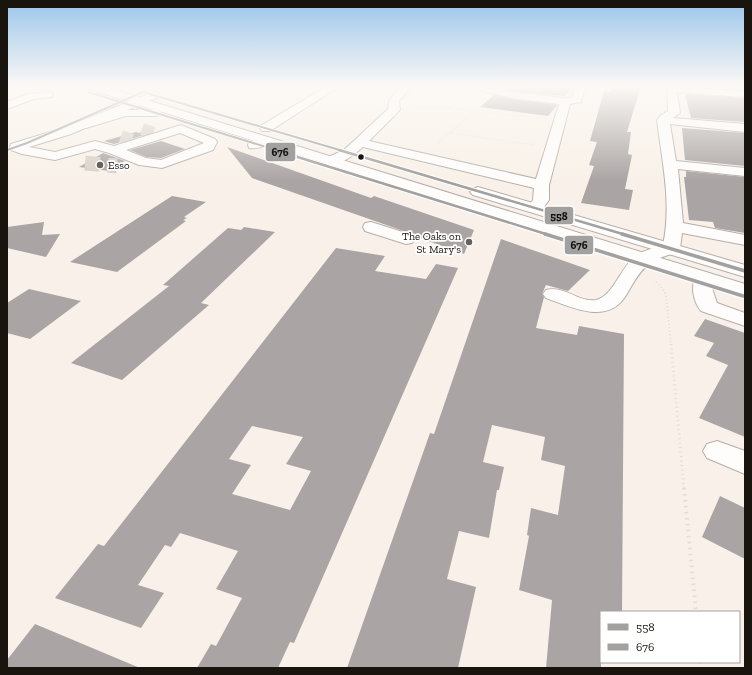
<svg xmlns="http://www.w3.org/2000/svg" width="752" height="675" font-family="'Zilla Slab',serif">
	<rect width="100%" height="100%" fill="#f9f1e9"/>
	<!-- building -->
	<path fill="#aaa5a4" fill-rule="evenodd" d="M505 86H573L565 96 511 91 503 88Z
		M613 86H641L627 132H631L628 154 632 155 625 189 633 190 629 210 581 203 594 166 589 165 597 142 590 141 604 91 610 92Z
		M699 86H745V90Z
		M685 94 745 98V122L691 118Z
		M494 95 511 99 557 105 548 116 480 107Z
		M148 128 151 133 114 144 104 141 136 132 139 133Z
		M682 128 745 133V166L685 160Z
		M161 141 185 149 161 158 146 157 130 150Z
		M227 147 371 198 374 196 474 230 464 254 415 236 412 234 252 178Z
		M103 153 125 161 109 171 79 167Z
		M686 171 745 177V233L715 228 713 222 689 220 684 177H686Z
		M172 196 206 202 184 217 187 218 183 220 186 221 117 272 70 262Z
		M44 222 42 235 60 234 46 257 7 248V227Z
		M244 227 275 232 201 303 209 305 122 380 71 363 169 286 163 285 228 228 241 230Z
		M501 239 590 270 568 291 546 285 542 294 544 297 536 328 577 335 579 326 624 334 622 612H601V668H546L552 600 519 590 529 536 527 535 531 508 558 515 565 466 541 460 545 437 492 425 483 462 504 467 499 490H497L489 538 459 531 447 579 476 587 458 668H347L430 433 434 434Z
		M336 248 385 256 375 271 426 279 436 264 458 268 294 643 290 642 278 668H197L211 644 216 646 242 598 216 589 238 551 180 533 171 547 165 545 138 585 164 593 141 628 55 598 98 544 104 546ZM252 426 303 437 286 464 311 471 290 510 232 494 251 465 229 459Z
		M29 289 81 301 30 339 7 333V303Z
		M705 319 745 333V437L699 418 728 365 706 356 714 343 694 336Z
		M720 496 745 508V559L702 537Z
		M35 624 140 668H7V660Z"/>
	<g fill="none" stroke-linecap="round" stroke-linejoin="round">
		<!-- minor-tunnel-far1 -->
		<path stroke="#d8d0c8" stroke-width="12" stroke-dasharray="12 5.5" stroke-linecap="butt" d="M142 129 154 133
			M121 136 132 140"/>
		<!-- minor-tunnel -->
		<path stroke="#d8d0c8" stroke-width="15" stroke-dasharray="15 8" stroke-linecap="butt" d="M85 163 117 166"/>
		<!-- minor casing -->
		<g stroke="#b5aea8" stroke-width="2">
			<path id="minor" d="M327 86H340L270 131H262L260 128 262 125Z
				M401 86H412L399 101 400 110 369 141 536 179 559 104 511 98 472 88 471 86H490L511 92 565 98 572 97 575 86H585L581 102 570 104 549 185V200L541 211 535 213 529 211 527 208 533 200 534 188 363 147C354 155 339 167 326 164L324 161 326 158 344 150 388 109 389 101Z
				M678 86 745 92V96L741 97 677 92 680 113 673 118 745 124V132L670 124 676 161 745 168V176L678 169 683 223 745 235V245L682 233 680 248 677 252C669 255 656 258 649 264 638 272 632 286 625 297 606 325 571 307 546 298L543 294 546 290C564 285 579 303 596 300 614 296 621 265 637 255 644 250 655 248 663 245 672 204 662 161 657 120L661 115 668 111 667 89 670 86Z
				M48 92 52 93 53 95 52 97 34 99 7 109V102L28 94Z
				M154 92 158 93 159 95 158 97 71 134 29 147 55 152 95 141 114 146 181 125 215 139 217 142 213 150 162 168 139 165 109 153 95 149 55 160 22 154 11 150 10 147 11 144 63 128ZM180 133 204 143 161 160 146 158 126 150Z
				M265 137 269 138 271 141C267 147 256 149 249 148L248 145 249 142Z
				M371 222 412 235 415 239 412 243 406 244 365 231 363 227 365 223Z
				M704 272 711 274 714 278 712 288 717 303 745 313V326L701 311C693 301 690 285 697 274Z
				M717 441 745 451V474L707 458 703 451 707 444Z"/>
		</g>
		<!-- major casing -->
		<g stroke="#b5aea8" stroke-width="2">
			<path id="major" d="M85 86H102L745 284V296L159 111 161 113 159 115 155 116H126L86 128 82 127 80 124 82 121 125 110H154L86 88Z
				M478 187 745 265V277L473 195 470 192 473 189Z"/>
		</g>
		<!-- path-far3 -->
		<path stroke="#dfdddb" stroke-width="1.5" stroke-dasharray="0.5 1.5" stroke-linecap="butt" d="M412 108H450L465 96
			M450 108 541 118
			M450 133 534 145
			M438 143 474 112"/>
		<!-- path-far2 -->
		<path stroke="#dfdddb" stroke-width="2" stroke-dasharray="1 2.5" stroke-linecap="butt" d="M656 282 663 289 666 295 671 345"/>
		<!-- path-far1 -->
		<path stroke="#dfdddb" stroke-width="3" stroke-dasharray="1 3.5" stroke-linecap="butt" d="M671 344 684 489"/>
		<!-- path -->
		<path stroke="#dfdddb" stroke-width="4" stroke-dasharray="1.5 4.5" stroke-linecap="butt" d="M684 488 696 612
			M700 662V668"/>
		<!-- minor -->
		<use href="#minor" fill="#fefdfc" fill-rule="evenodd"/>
		<!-- major -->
		<use href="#major" fill="#fefdfc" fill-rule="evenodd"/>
		<!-- bus-1-far2 casing -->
		<g stroke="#fff" stroke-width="3.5">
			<path id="bus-1-far2" d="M7 150 27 143 143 92 343 151"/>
		</g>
		<!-- bus-1-far1 casing -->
		<g stroke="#fff" stroke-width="4.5">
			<path id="bus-1-far1" d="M339 150 626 235"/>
		</g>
		<!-- bus-1 casing -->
		<g stroke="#fff" stroke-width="6">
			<path id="bus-1" d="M622 234 745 271"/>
		</g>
		<!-- bus-2-far2 casing -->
		<g stroke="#fff" stroke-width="3.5">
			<path id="bus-2-far2" d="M88 92 279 151"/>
		</g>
		<!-- bus-2-far1 casing -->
		<g stroke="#fff" stroke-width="4.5">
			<path id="bus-2-far1" d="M275 150 549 235"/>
		</g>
		<!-- bus-2 casing -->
		<g stroke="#fff" stroke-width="6">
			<path id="bus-2" d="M545 234 743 296"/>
		</g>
		<!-- bus-1-far2 -->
		<use href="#bus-1-far2" stroke="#a3a19f" stroke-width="2"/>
		<!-- bus-1-far1 -->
		<use href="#bus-1-far1" stroke="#a3a19f" stroke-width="2.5"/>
		<!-- bus-1 -->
		<use href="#bus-1" stroke="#a3a19f" stroke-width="3.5"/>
		<!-- bus-2-far2 -->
		<use href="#bus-2-far2" stroke="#a3a19f" stroke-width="2"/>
		<!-- bus-2-far1 -->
		<use href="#bus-2-far1" stroke="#a3a19f" stroke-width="2.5"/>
		<!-- bus-2 -->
		<use href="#bus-2" stroke="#a3a19f" stroke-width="3.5"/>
	</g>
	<!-- sky -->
	<linearGradient id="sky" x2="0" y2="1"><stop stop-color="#9bc6eb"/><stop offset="0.48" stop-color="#fcf9f5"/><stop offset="1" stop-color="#fcf9f5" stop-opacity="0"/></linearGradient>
	<rect width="752" height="181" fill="url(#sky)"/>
	<!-- markers -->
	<circle fill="#1a140e" stroke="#fff" stroke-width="1.5" cx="361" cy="157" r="3.5"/>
	<g fill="#68615b" stroke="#fff" stroke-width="1.5">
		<circle cx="100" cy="165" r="4"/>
		<circle cx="469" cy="242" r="4"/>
	</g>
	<g text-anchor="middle" stroke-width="3.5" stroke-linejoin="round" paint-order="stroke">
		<!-- far-poi labels -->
		<g font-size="11" fill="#1a140e" stroke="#fff" text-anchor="start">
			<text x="108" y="169">Esso</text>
			<text x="461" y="240" text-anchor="end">The Oaks on<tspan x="461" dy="13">St Mary's</tspan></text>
		</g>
	</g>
	<g stroke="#fff" stroke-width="1.5">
		<rect x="265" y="142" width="31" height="20" rx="4" fill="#a3a19f"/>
		<rect x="544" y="206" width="30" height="19" rx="4" fill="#a3a19f"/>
		<rect x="564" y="235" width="30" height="20" rx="4" fill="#a3a19f"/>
	</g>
	<g font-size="11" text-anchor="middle" font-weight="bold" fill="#111">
		<text x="280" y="156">676</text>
		<text x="559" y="220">558</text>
		<text x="579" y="249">676</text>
	</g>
	<!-- border -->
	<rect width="752" height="675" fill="none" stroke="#1a140e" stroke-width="16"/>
	<!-- legend -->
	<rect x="600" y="611" width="140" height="52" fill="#ffffff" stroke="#a3a19f"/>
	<rect x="608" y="624" width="20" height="6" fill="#a3a19f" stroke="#a3a19f"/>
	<text x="636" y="631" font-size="12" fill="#1a140e">558</text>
	<rect x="608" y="644" width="20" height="6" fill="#a3a19f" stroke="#a3a19f"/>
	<text x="636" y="651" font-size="12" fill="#1a140e">676</text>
</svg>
